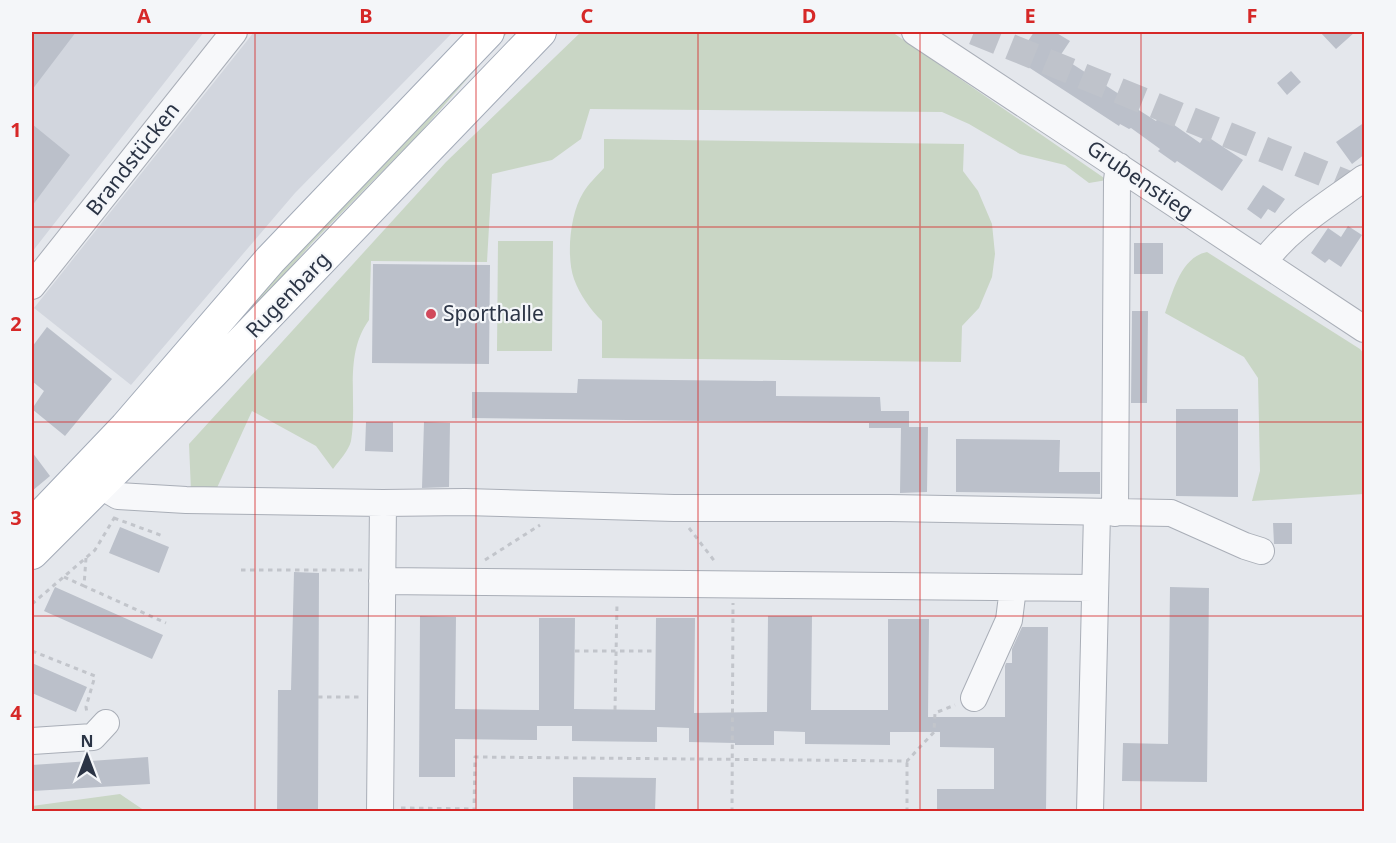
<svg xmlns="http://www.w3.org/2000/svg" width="1396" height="843" font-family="'Noto Sans',sans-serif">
	<rect width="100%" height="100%" fill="#e4e7ec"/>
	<!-- built -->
	<path fill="#d2d6de" d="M32 32H204L32 252Z
		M254 32H453L295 193 131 385 34 308Z"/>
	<!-- green -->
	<path fill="#c9d6c5" d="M502 32H508L420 133 312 243 207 364 162 405 343 192Z
		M581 32H892L1107 180 1089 183 1065 165 1020 154 969 124 942 112 590 109 581 139 552 160 492 174 487 262 371 261 369 320C343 356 358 400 351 441 349 450 339 461 333 469L316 446 252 411 216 490 191 491 189 444 446 162Z
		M604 139 964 144 963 171 978 191 992 224 995 254 992 277 979 308 962 326 961 362 602 358V321C590 309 580 295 574 279 566 256 570 214 583 193 588 184 597 176 604 168Z
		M498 241H553L552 351H497Z
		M1207 252 1360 349 1364 354V494L1252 501 1260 471 1258 378 1244 357 1165 313C1173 292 1181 257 1207 252Z
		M120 794 145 811H32V806Z"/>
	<!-- building -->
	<path fill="#bbc0ca" d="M32 32H76L32 90Z
		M1034 32H1055L1070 41 1060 56 1136 105 1134 107 1156 121 1160 115 1200 143 1205 135 1243 160 1222 191 1177 161 1175 163 1158 151 1160 149 1131 128 1129 129 1120 124 1119 126 1016 59Z
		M1320 32H1355L1336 49Z
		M1291 71 1301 82 1287 95 1277 83Z
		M1365 122V154L1352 164 1336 142Z
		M32 124 70 155 32 206Z
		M1263 185 1285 199 1275 213 1268 209 1261 219 1247 209Z
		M1348 226 1362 235 1341 267 1329 259 1325 263 1311 253 1328 228 1341 237Z
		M1134 243H1163V274H1134Z
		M373 264 490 265 489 364 372 363Z
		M1132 311H1148L1147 403H1131Z
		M47 327 112 379 65 436 32 409 44 391 32 381V347Z
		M578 379 776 381V396L880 397 881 411H909V427H928L927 492 900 493 901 428H869V423L472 418V392L577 393Z
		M1176 409H1238V497L1176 496Z
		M366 422H393V452L365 451Z
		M424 422 450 423 449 487 422 488Z
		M956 439 1060 440 1059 472H1100V494L956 492Z
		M32 452 50 476 32 491Z
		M1273 523H1292V544H1274Z
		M120 527 169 547 159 573 109 553Z
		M294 572 319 573 318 812H277L278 690H291Z
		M55 587 163 635 152 659 44 611Z
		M1170 587 1209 588 1207 782 1122 781 1123 743 1168 744Z
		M420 616 456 617 455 709 539 710V618H575L574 709 655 710 656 618H695L694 713 767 712 768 616H812L811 710H888V619H929L928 717H1005V666L1006 663H1012V649L1022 627H1048L1046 812H937V789H994V748L940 747V732H890V745L805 744V732L774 731V745H735V743L689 742V728L657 727V742L572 741V726H537V740L455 739V777H419Z
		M32 663 87 687 76 712 32 693Z
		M148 757 150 784 33 791 32 765Z
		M573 777 656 778 655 812H573Z"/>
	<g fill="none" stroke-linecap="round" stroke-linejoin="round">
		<!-- minor-tunnel -->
		<path stroke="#bfc3cb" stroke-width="26" stroke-dasharray="26 13" stroke-linecap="butt" d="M974 32 1364 190"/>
		<!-- minor casing -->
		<g stroke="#a9aeb7" stroke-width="28">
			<path id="minor" d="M915 32 1364 329
				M1264 262C1289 227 1330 203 1364 178
				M32 286 234 32
				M101 486 118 496 186 500 383 503 465 502 674 508H890L1171 513 1245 546 1261 551
				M1115 513 1117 180 1119 166
				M382 581 1094 588
				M974 698 1009 620 1013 588
				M32 741 93 737 106 723
				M380 812 383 503
				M1090 812 1097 513"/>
		</g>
		<!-- major casing -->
		<g stroke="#a3abb8" stroke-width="34">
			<path id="major" d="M41 516 126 427 270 260 488 32
				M32 553 213 372 540 32"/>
		</g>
		<!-- path -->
		<path stroke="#c2c5cb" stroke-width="3" stroke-dasharray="4.5 4.5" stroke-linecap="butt" d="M114 518 163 536
			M689 528 716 563
			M86 558 84 586 166 623
			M485 560 540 525
			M241 570H362
			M64 577 84 586
			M32 604 95 550 116 515
			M32 651 95 676 86 707 87 713
			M575 651H656
			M318 697H362
			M615 710 617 603
			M401 808 474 809
			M474 812 475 757 907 761 934 732 935 713 955 705
			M732 812 733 603
			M907 812V761"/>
		<!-- minor -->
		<use href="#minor" stroke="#f7f8fa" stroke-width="26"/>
		<!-- major -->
		<use href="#major" stroke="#fff" stroke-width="32"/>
	</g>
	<!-- grid -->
	<path fill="none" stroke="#d62828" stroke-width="1.5" stroke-opacity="0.55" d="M255 32V812M476 32V812M698 32V812M920 32V812M1141 32V812M32 227H1364M32 422H1364M32 616H1364"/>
	<!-- markers -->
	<circle fill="#d1495b" stroke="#f4f6f9" stroke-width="2" cx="431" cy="314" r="6"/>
	<g text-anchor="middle" stroke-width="4.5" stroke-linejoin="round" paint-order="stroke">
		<!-- street labels -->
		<g font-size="21" fill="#2b3445" stroke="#f4f6f9">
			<text transform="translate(133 159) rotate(-52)" y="7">Brandstücken</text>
			<text transform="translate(1140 180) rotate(34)" y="7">Grubenstieg</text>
			<text transform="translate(288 295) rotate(-46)" y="7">Rugenbarg</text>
		</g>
		<!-- poi labels -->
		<g font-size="21" fill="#2b3445" stroke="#f4f6f9" text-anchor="start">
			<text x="443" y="321">Sporthalle</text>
		</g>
	</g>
	<!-- border -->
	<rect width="1396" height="843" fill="none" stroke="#f4f6f9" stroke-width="66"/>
	<!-- north arrow -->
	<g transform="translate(87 756)" stroke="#f4f6f9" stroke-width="4.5" paint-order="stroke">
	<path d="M0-4.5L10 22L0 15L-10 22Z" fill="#2b3445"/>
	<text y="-9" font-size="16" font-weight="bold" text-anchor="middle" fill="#2b3445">N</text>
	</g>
	<rect x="33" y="33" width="1330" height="777" fill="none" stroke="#d62828" stroke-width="2"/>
	<g font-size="20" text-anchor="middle" font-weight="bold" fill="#d62828">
		<text x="144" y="23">A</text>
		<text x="366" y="23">B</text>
		<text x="587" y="23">C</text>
		<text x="809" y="23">D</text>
		<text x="1030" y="23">E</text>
		<text x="1252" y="23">F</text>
		<text x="16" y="137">1</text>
		<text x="16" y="331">2</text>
		<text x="16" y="525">3</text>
		<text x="16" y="720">4</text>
	</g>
</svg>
